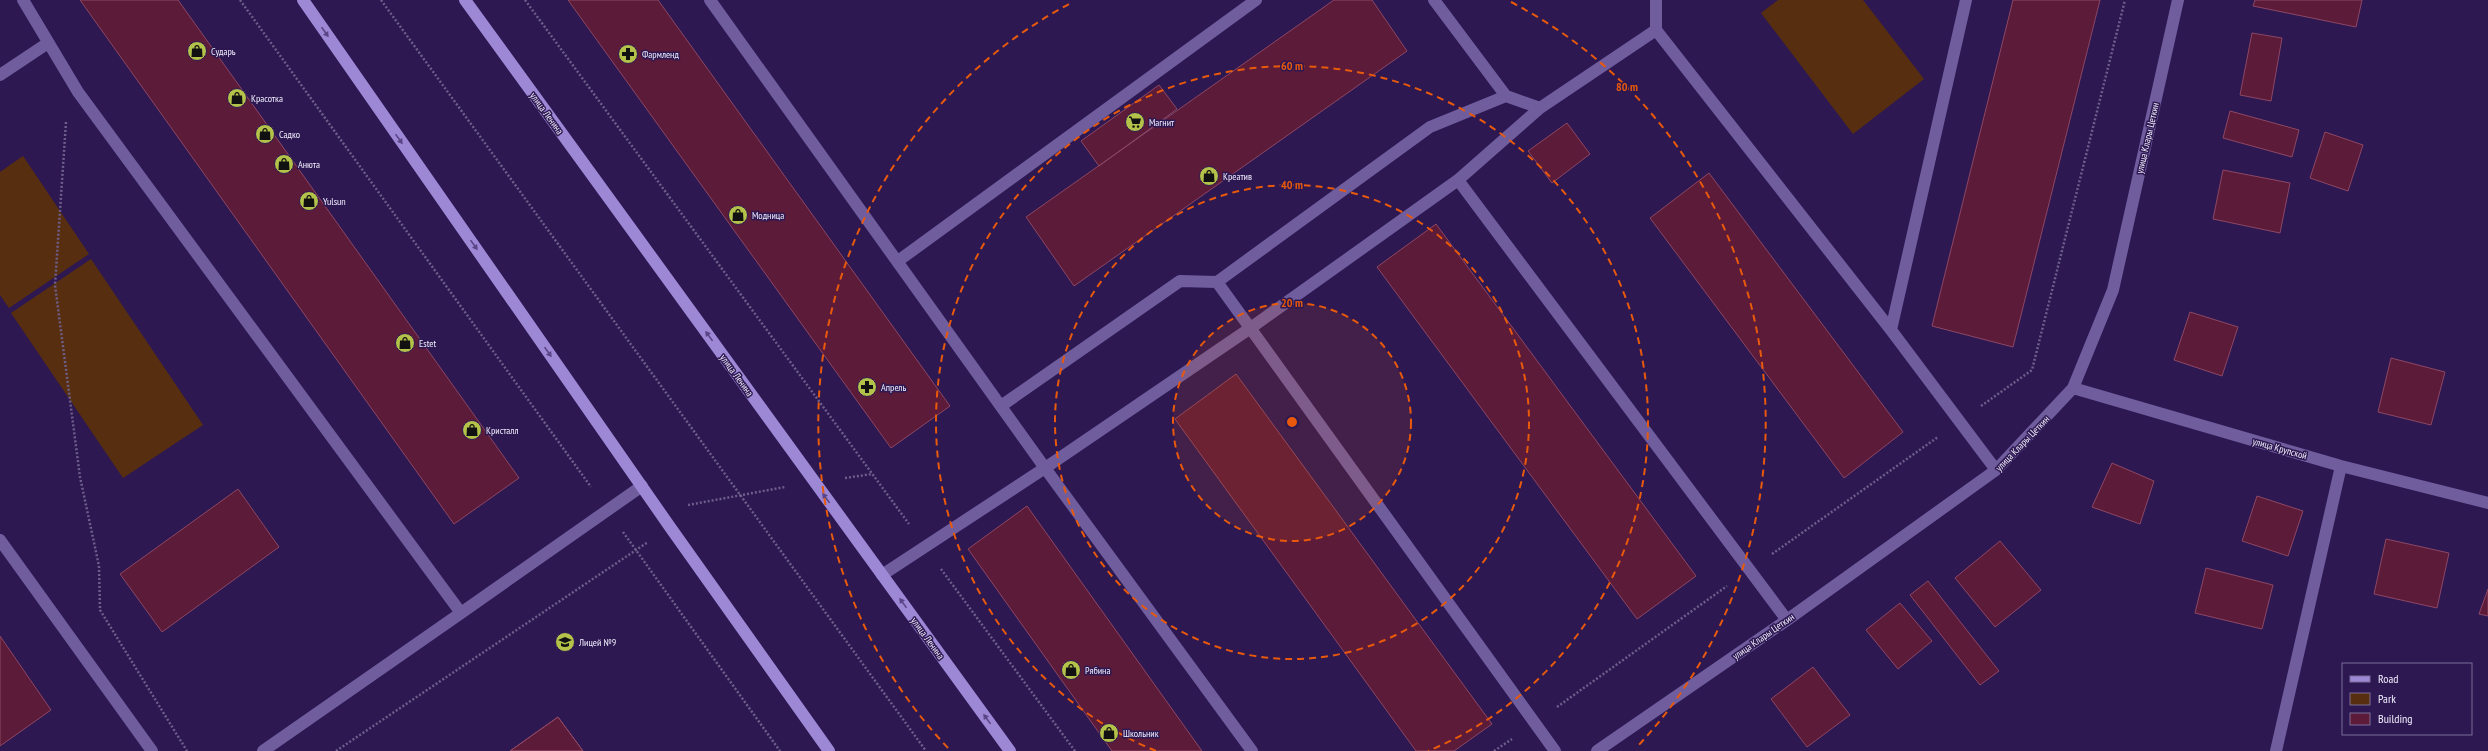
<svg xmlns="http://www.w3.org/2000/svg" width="2488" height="751" font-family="'PT Sans Narrow',sans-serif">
	<rect width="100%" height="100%" fill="#2d1852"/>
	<!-- green -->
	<path fill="#572f10" d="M1778 0H1863L1924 79 1853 134 1761 13Z
		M23 156 89 254 9 308 0 295V172Z
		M91 259 203 425 123 478 11 313Z"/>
	<!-- building -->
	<path fill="#5c1b39" stroke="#8d4764" d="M80 0H178L519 478 454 524Z
		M568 0H658L950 406 891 448Z
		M1334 0H1372L1407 51 1074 286 1026 217Z
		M2013 0H2100L2013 347 1932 326Z
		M2255 0H2362L2356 27 2253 6Z
		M2252 33 2282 38 2271 101 2240 95Z
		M1159 85 1177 109 1099 166 1081 141Z
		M2230 111 2299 130 2292 157 2223 138Z
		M1567 123 1590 154 1552 183 1528 151Z
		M2325 132 2363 145 2348 191 2310 178Z
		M2223 170 2290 183 2280 233 2213 219Z
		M1709 173 1903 432 1844 478 1650 218Z
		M1436 224 1696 576 1637 619 1377 267Z
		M2190 312 2238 327 2222 376 2174 360Z
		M2391 358 2445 372 2431 425 2378 412Z
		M1236 374 1492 724 1454 751H1416L1175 419Z
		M2112 463 2154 481 2140 524 2092 507Z
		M238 489 279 547 162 632 120 574Z
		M2257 496 2303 511 2288 556 2242 541Z
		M1027 506 1202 751H1112L968 549Z
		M2386 539 2449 553 2437 608 2374 594Z
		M2000 541 2041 590 1995 627 1955 578Z
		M2206 568 2273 585 2262 629 2195 613Z
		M1928 581 1999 671 1980 685 1910 595Z
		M2488 589V616L2479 614Z
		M1900 603 1932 641 1898 669 1866 630Z
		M0 636 51 710 0 746Z
		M1813 667 1850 715 1807 747 1771 699Z
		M558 717 583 751H510Z
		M558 717 583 751H510Z"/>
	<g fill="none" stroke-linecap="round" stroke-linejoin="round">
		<!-- path -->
		<path stroke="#6d5e8a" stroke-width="2.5" stroke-dasharray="2 2" stroke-linecap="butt" d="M240 0 591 487
			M381 0 926 751
			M525 0 909 524
			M66 122 55 285 80 477 99 566 100 610 187 751
			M1981 406 2032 370 2125 0
			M845 478 872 474
			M688 505 785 487
			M623 532 780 751
			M1772 554 1938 437
			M941 569 1075 751
			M1557 707 1727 586
			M336 751 648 542
			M1494 751 1512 739"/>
		<!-- minor -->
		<path stroke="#6f5d9e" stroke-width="12" d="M23 0 78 92 461 613 642 486
			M710 0 1045 468 1252 751
			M1434 0 1506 96
			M1656 0V30L1891 330 1996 470
			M0 75 48 43
			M1458 180 1787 620
			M898 261 1256 0
			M1217 282 1555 751
			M1891 330 1966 0
			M2073 388 2341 466 2488 503
			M1001 406 1180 281 1217 282 1430 127 1506 96 1540 108
			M0 540 152 751
			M882 575 1045 468 1252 327 1458 180 1540 108 1656 30
			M263 751 461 613
			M1597 751 1787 620 1996 470 2073 388 2113 290 2178 0
			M2276 751 2341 466"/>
		<!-- major -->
		<path stroke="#9d88d6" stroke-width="12" d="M303 0 670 527 829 751
			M465 0 1010 751"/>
	</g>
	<!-- one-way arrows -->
	<defs><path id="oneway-solid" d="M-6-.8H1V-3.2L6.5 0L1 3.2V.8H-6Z"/></defs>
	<g fill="#5a4587">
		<use href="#oneway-solid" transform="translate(325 32) rotate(55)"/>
		<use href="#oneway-solid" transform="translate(399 139) rotate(55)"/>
		<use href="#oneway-solid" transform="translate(474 245) rotate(55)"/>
		<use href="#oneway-solid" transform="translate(709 336) rotate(-126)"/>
		<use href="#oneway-solid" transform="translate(548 352) rotate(55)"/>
		<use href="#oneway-solid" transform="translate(826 498) rotate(-126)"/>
		<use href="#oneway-solid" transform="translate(903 603) rotate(-126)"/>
		<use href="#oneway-solid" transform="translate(987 719) rotate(-126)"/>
	</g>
	<!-- distance rings -->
	<circle cx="1292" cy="422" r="119" fill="#e8590c" fill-opacity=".12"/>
	<g fill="none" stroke="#e8590c" stroke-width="2" stroke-dasharray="7 5">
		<circle cx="1292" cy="422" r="119"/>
		<circle cx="1292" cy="422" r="237"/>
		<path d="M1156 751A356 356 0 1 1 1428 751"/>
		<path d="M948 748A474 474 0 0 1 1073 2M1511 2A474 474 0 0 1 1636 748"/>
	</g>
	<!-- icons -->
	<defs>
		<g id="shop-disc" transform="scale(1)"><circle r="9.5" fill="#b4c24a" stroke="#2d1852"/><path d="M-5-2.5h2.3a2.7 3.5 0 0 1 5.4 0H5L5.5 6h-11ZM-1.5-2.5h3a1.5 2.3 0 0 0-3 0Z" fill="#111"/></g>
		<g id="pharmacy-disc" transform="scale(1)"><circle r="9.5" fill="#b4c24a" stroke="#2d1852"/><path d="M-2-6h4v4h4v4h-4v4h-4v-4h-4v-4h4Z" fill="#111"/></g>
		<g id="supermarket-disc" transform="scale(1)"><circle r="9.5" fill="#b4c24a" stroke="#2d1852"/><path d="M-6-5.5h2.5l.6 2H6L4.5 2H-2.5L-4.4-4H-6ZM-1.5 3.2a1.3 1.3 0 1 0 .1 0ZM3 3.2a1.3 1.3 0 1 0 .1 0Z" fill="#111"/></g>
		<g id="school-disc" transform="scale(1)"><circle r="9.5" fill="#b4c24a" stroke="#2d1852"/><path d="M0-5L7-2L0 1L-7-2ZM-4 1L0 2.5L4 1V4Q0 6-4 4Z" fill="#111"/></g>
	</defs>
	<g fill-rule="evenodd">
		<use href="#shop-disc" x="197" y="51"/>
		<use href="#pharmacy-disc" x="628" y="54"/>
		<use href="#shop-disc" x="237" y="98"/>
		<use href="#supermarket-disc" x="1135" y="122"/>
		<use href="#shop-disc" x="265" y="134"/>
		<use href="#shop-disc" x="284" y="164"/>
		<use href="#shop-disc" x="1209" y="176"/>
		<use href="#shop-disc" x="309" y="201"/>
		<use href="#shop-disc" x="738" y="215"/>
		<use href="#shop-disc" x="405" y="343"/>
		<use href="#pharmacy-disc" x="867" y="387"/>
		<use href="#shop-disc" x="472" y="430"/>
		<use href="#school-disc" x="565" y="642"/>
		<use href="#shop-disc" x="1071" y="670"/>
		<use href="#shop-disc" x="1109" y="733"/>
	</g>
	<g text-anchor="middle" stroke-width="3" stroke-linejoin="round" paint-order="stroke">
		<!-- poi labels -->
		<g font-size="10" fill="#f1eefd" stroke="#2d1852" text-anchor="start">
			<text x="211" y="55">Сударь</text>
			<text x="642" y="58">Фармленд</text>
			<text x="251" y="102">Красотка</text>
			<text x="1149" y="126">Магнит</text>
			<text x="279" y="138">Садко</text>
			<text x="298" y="168">Анюта</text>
			<text x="1223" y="180">Креатив</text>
			<text x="323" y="205">Yulsun</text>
			<text x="752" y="219">Модница</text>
			<text x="419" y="347">Estet</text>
			<text x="881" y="391">Апрель</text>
			<text x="486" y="434">Кристалл</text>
			<text x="579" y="646">Лицей №9</text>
			<text x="1085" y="674">Рябина</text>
			<text x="1123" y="737">Школьник</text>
		</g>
		<!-- street labels -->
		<g font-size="10" fill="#f1eefd" stroke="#2d1852">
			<text transform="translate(547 113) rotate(54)" y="4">улица Ленина</text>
			<text transform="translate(2147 138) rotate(-77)" y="4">улица Клары Цеткин</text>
			<text transform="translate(737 375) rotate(54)" y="4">улица Ленина</text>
			<text transform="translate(2022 443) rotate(-46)" y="4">улица Клары Цеткин</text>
			<text transform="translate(2280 448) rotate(16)" y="4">улица Крупской</text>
			<text transform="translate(1763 636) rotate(-35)" y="4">улица Клары Цеткин</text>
			<text transform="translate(928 638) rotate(54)" y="4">улица Ленина</text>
		</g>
	</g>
	<circle cx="1292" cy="422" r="6" fill="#e8590c" stroke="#2d1852" stroke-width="2"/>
	<g font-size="12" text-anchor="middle" font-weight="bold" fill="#e8590c" stroke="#2d1852" stroke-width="3" stroke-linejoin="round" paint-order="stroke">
		<text x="1292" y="70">60 m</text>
		<text x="1627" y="91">80 m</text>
		<text x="1292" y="189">40 m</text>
		<text x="1292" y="307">20 m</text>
	</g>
	<!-- legend -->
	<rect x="2342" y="663" width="130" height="72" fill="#2d1852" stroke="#7b6e96"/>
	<rect x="2350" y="676" width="20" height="6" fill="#9d88d6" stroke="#7b6e96"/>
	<text x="2378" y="683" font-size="12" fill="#f1eefd">Road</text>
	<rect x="2350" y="693" width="20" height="12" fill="#572f10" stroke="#7b6e96"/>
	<text x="2378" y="703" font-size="12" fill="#f1eefd">Park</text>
	<rect x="2350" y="713" width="20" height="12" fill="#5c1b39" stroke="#7b6e96"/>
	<text x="2378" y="723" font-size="12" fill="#f1eefd">Building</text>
</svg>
